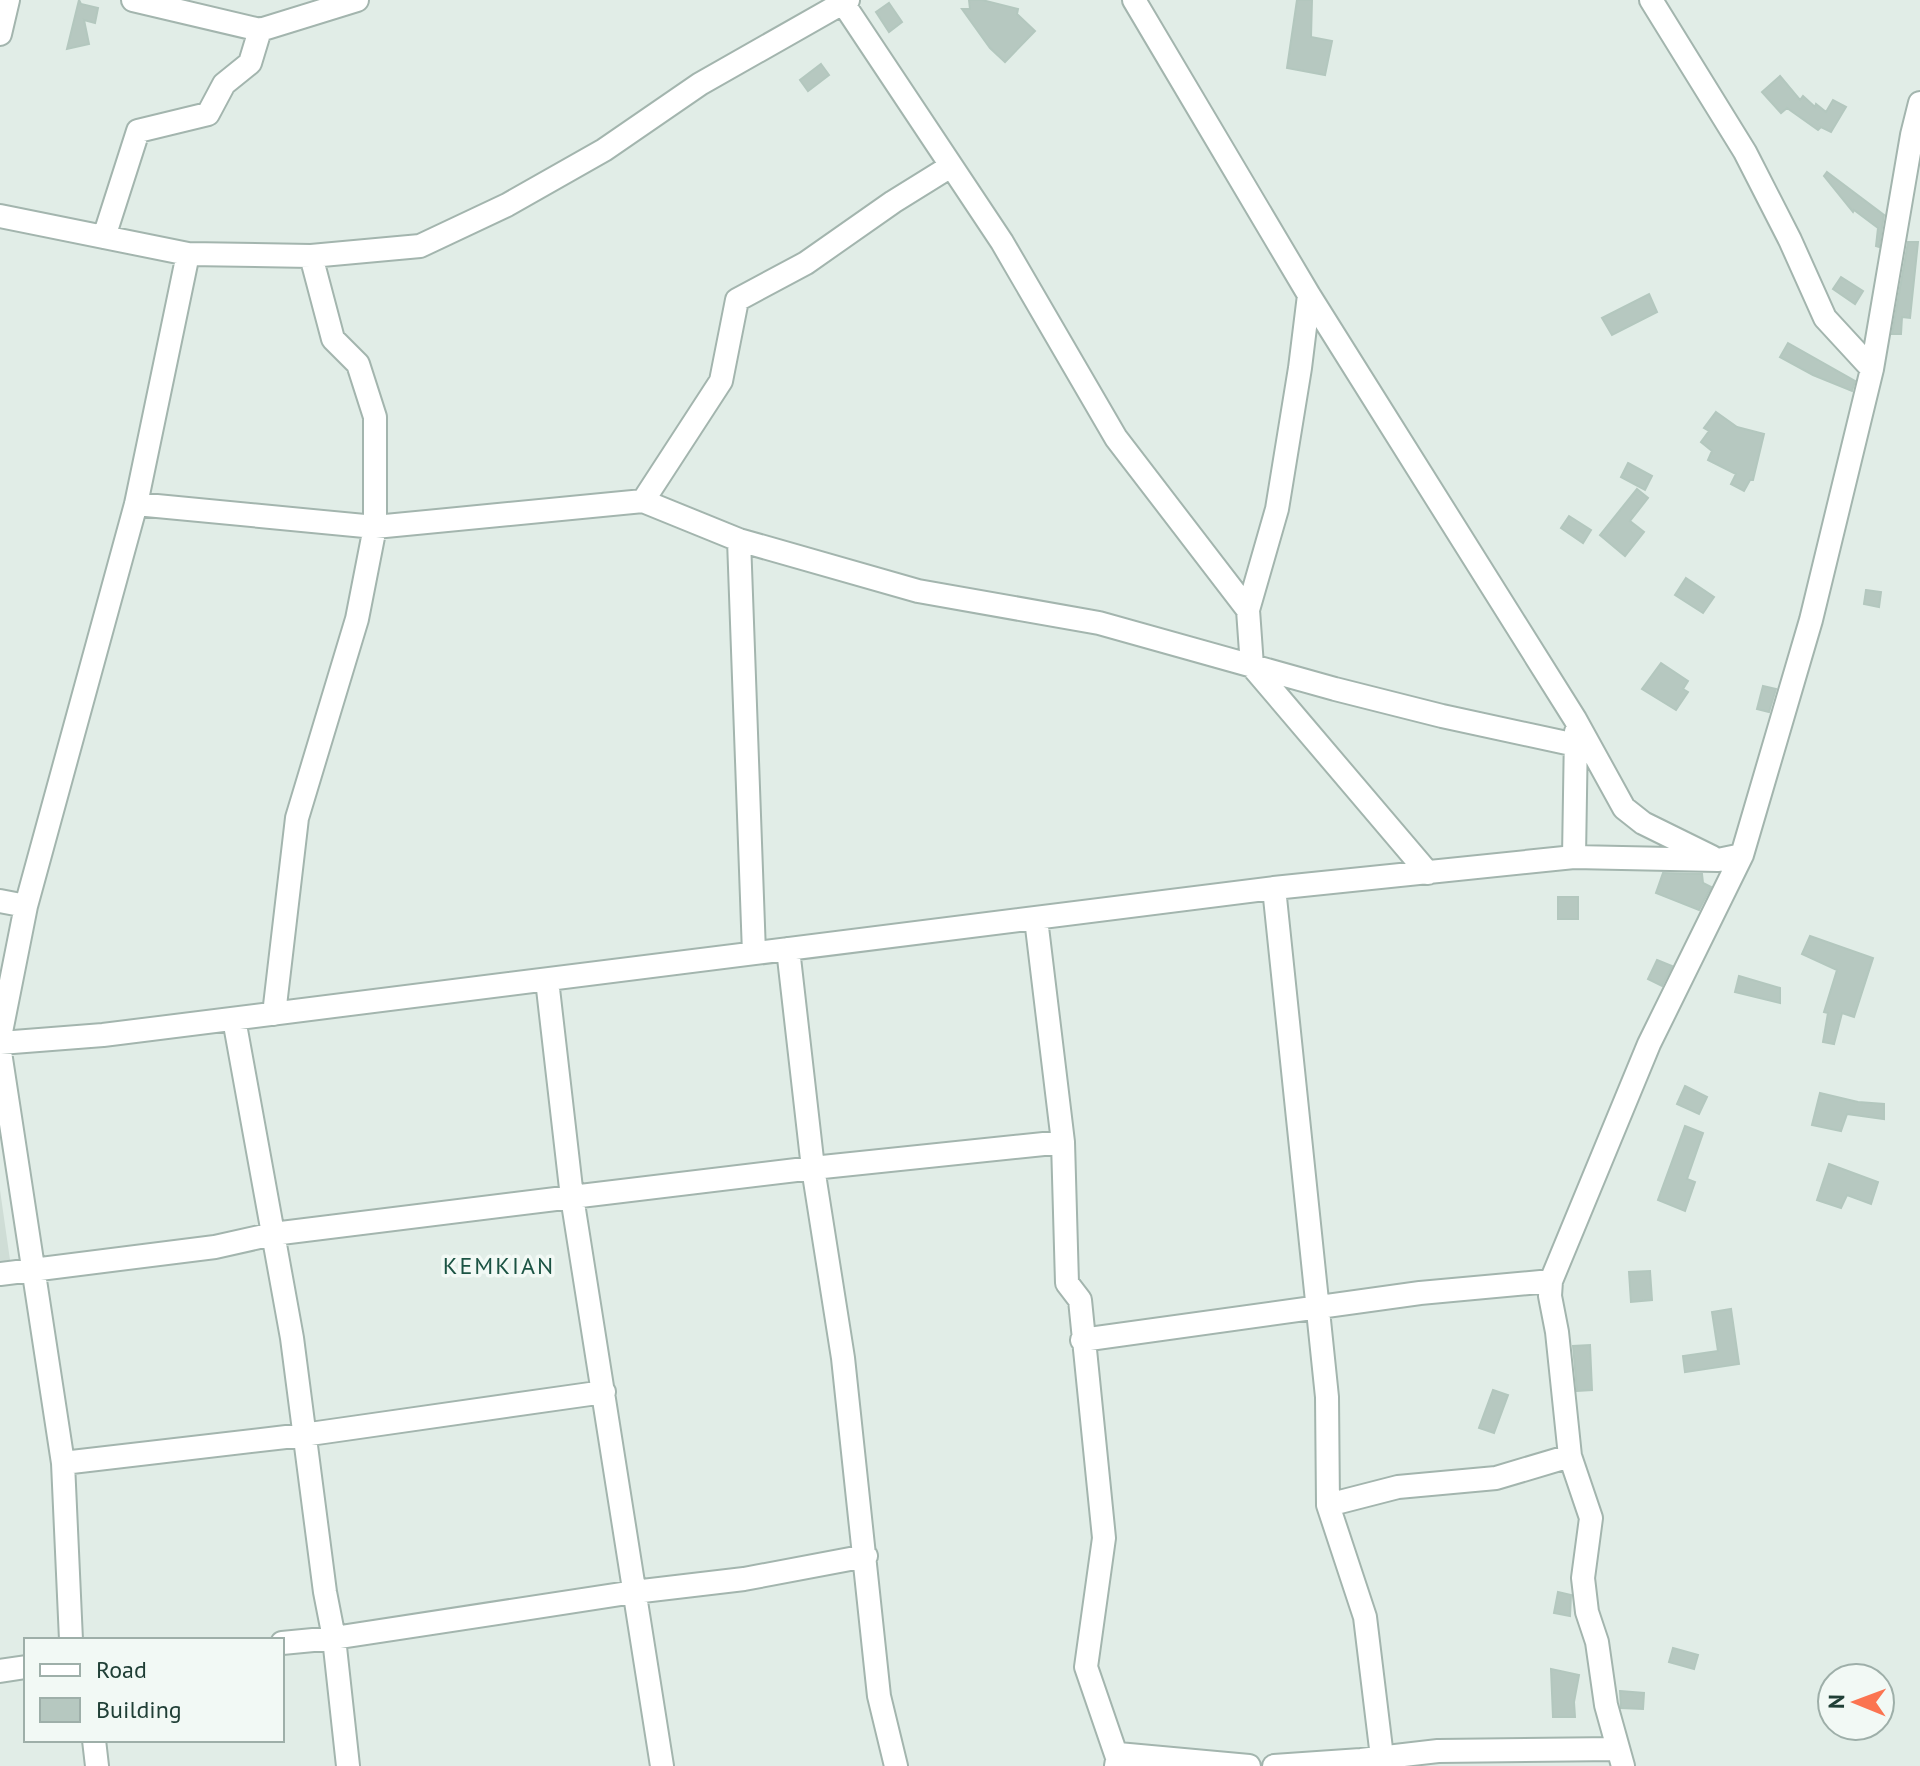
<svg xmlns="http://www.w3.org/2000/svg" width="1920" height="1766" font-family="'PT Sans',sans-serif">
	<rect width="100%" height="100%" fill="#e1ede7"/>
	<!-- built -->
	<path fill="#cfddd6" d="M0 1190 10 1260 0 1262Z"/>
	<!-- building -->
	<path fill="#b6c8c0" stroke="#b3c7be" stroke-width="2" d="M79 0 81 4 98 8 95 23 84 20 89 44 67 49Z
		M969 0H982L1018 9 1017 14 1035 31 1005 62 990 48 962 9H970Z
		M1297 0H1312L1311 37 1332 41 1325 75 1287 68Z
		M889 3 902 22 889 32 876 12Z
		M821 64 829 75 808 91 800 80Z
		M1780 76 1800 100 1803 96 1815 107 1816 104 1826 112 1833 100 1846 107 1831 132 1821 127 1818 130 1787 108 1781 113 1762 92Z
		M1827 172 1884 215 1879 247 1876 246 1878 228 1854 210 1853 212 1824 176Z
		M1908 242H1918L1910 318 1902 317 1901 334H1892Z
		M1841 277 1863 291 1855 304 1833 289Z
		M1649 294 1657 312 1612 335 1602 318Z
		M1788 343 1855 381 1852 391 1813 375 1780 357Z
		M1716 412 1737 427 1764 434 1753 480H1750L1744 491 1731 484 1736 474 1708 460 1712 451 1701 442 1709 431 1704 428Z
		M1628 463 1652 476 1645 490 1621 477Z
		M1637 489 1648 498 1630 521 1644 532 1625 556 1600 535Z
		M1569 516 1591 530 1583 543 1561 528Z
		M1686 578 1714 597 1703 613 1675 595Z
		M1866 590 1881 592 1879 607 1864 604Z
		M1661 663 1688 681 1683 689 1688 692 1676 710 1642 689Z
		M1763 686 1776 689 1769 712 1757 709Z
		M1663 873 1702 874 1703 883 1711 887 1699 910 1656 893Z
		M1558 897H1578V919H1558Z
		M1810 936 1873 958 1854 1017 1842 1013 1834 1044 1823 1042 1828 1013 1824 1012 1837 970 1802 954Z
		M1657 960 1672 966 1662 986 1648 979Z
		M1739 976 1780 988V1003L1735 992Z
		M1685 1086 1707 1097 1699 1114 1677 1104Z
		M1820 1093 1858 1102 1884 1104V1119L1847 1114 1841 1131 1812 1125Z
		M1685 1126 1703 1133 1687 1179 1695 1182 1685 1211 1658 1200Z
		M1829 1164 1878 1182 1871 1204 1847 1195 1841 1208 1817 1200Z
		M1650 1271 1652 1300 1631 1302 1629 1272Z
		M1731 1309 1739 1364 1685 1372 1683 1356 1718 1351 1712 1312Z
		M1590 1345 1592 1390 1577 1391 1573 1346Z
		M1493 1390 1508 1395 1494 1433 1479 1428Z
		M1558 1592 1571 1595 1570 1616 1554 1613Z
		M1673 1648 1698 1655 1694 1669 1669 1662Z
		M1551 1669 1579 1675 1574 1702 1575 1717H1553Z
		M1620 1691 1644 1693 1643 1709 1621 1708Z"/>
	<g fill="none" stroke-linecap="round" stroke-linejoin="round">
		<!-- minor casing -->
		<g stroke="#a3b5ae" stroke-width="26">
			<path id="minor" d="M133 0 260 30 357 0
				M841 0 1002 242 1116 438 1248 610
				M1134 0 1309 295 1575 719 1624 808 1643 823 1712 857
				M1651 0 1745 152 1790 240 1825 318 1872 369
				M0 34 8 0
				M0 216 188 254 311 256 420 246 507 205 604 150 700 84 848 0
				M104 237 138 131 208 114 224 84 250 63 260 30
				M1309 295 1300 368 1277 509 1248 610 1252 666 1428 873
				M643 501 721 381 737 300 806 263 893 202 951 166
				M136 504 375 527 643 501 739 540 918 591 1099 623 1335 689 1442 716 1576 745
				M739 540 754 953
				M1574 857 1576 732
				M1274 888 1327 1397 1328 1505 1365 1617 1382 1757
				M0 901 26 906
				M1036 919 1063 1142 1067 1283 1080 1300 1104 1538 1086 1667 1120 1766
				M788 949 813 1168 843 1358 879 1696 896 1766
				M547 980 572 1197 662 1766
				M274 1014 297 818 357 619 375 527V417L358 364 333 339 311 256
				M234 1019 292 1338 325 1592 334 1638 348 1766
				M0 1037 26 906 136 504 188 254
				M0 1043 103 1035 1274 888 1574 857 1718 860 1742 855
				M0 1052 63 1463 71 1640
				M0 1274 215 1247 273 1234 572 1197 813 1168 1063 1142
				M1082 1340 1420 1293 1551 1281
				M63 1463 303 1435 604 1392
				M1328 1505 1398 1487 1496 1478 1570 1456
				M282 1643 334 1638 634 1592 744 1579 866 1556
				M0 1671 26 1667
				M94 1740 97 1766
				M1116 1766 1118 1754 1249 1766
				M1274 1766 1361 1760 1438 1751 1616 1749
				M1623 1766 1606 1705 1597 1642 1587 1612 1583 1578 1591 1518 1570 1456 1557 1332 1550 1296 1551 1281 1649 1044 1742 855 1811 620 1872 369 1912 135 1920 103"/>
		</g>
		<!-- minor -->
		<use href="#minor" stroke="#fff" stroke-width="22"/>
	</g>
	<g text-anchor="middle" stroke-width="7" stroke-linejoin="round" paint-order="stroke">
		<!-- neighbourhood labels -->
		<g font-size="24" letter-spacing="2" fill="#1b5343" stroke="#f2f9f5">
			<text x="499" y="1274">KEMKIAN</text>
		</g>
	</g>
	<!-- legend -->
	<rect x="24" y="1638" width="260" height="104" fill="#f2f9f5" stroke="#9eafa9" stroke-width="2"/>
	<rect x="40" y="1664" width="40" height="12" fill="#ffffff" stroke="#9eafa9" stroke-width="2"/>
	<text x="96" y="1678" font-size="24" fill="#203f36">Road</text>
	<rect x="40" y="1698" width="40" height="24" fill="#b6c8c0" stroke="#9eafa9" stroke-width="2"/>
	<text x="96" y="1718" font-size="24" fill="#203f36">Building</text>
	<!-- north arrow -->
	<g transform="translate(1856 1702) rotate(271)"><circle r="38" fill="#f2f9f5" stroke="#9eafa9" stroke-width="2"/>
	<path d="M0-6L14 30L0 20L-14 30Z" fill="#fb7451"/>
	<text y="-12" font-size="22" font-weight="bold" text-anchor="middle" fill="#203f36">N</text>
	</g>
</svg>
